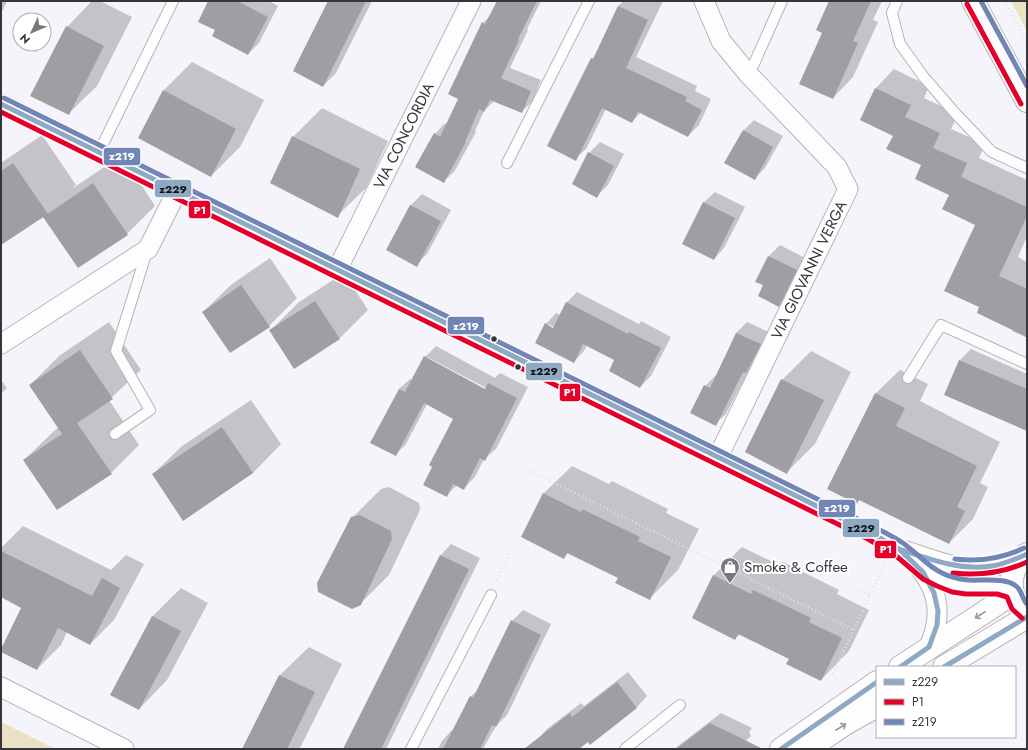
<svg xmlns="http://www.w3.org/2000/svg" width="1028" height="750" font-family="Jost,sans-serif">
	<rect width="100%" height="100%" fill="#f5f4fa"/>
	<!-- green -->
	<path fill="#eae0c2" d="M1011 1H1027V31Z
		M1 722 55 749H1Z"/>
	<!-- shadow -->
	<path fill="#0003" fill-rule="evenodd" d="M1 1H7L1 14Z
		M92 1H100L132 17 97 86 68 114 67 27Z
		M209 1H269L278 6 259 43 248 54Z
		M329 1H372L336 73 323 86Z
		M498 1H541L527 29 528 30 510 68 541 80 532 102 521 112 495 100 484 111 475 131 476 132 454 172 443 182 417 167 435 134 445 123 447 125 459 99 483 23 491 15Z
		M624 1H663L636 57 697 86 695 91 711 99 699 125 688 136 641 112 632 122 606 109 586 149 575 159 592 59 596 55 618 6Z
		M830 1H882L873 20 878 22 853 77 833 98 823 32Z
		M192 62 264 100 240 147 211 176 164 90Z
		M894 69 929 86 924 98 958 114 951 129 985 144 979 158 1027 180V236L1018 257 1027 262V338L1012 331 1013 329 980 307 977 224 894 135 876 88Z
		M322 108 388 141 366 188 337 216 293 137Z
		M754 120 783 136 765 168 754 179 743 131Z
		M42 135 76 185 73 187V188L122 155 155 206 127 234 47 214 1 244V163Z
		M600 142 624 154 608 185 597 196 573 184 589 153Z
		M715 192 745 207 724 248 714 259 683 244 704 202Z
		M422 194 451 210 427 254 416 265 387 249 411 205Z
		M780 245 807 259 789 295 778 305 765 285 757 281 769 256Z
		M270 258 297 298 269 326 203 312 232 284Z
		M344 273 368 310 340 338 295 368 270 331 299 302Z
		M577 292 639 324 641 321 671 337 651 376 640 387 616 360 587 345 584 351 574 362 546 324 556 313 560 315 566 303ZM548 324 558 329 557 331 548 326Z
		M109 322 141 370 109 400 139 445 111 473 24 460 53 432 59 427 30 385 59 356Z
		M747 322 771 333 757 361 749 370 726 414 715 424 705 386 716 375 717 376 736 333Z
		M436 346 495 378 500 373 528 387 496 449 484 459 475 477 464 488 457 485 447 495 454 419 427 404 406 444 395 455 399 389 410 379 413 380 425 357ZM427 357 490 390 489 392 427 359Z
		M971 349 1027 374V430L960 360Z
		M811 351 851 372 815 444 787 472 746 452 782 380Z
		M900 370 928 384 920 401 1000 442 980 483 988 487 973 519 949 543 860 500 856 503 876 393Z
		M1 380 7 388 1 394Z
		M251 400 281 444 253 473 183 519 153 474 182 446Z
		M572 466 609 484 612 481 668 509 666 513 699 529 678 570 650 598 619 577 569 552 564 558 543 494Z
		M389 487 419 503 420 510 389 575 360 604 352 518 381 489Z
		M23 526 111 570 126 555 144 564 114 620 90 644 67 632 61 645 37 669 23 607 1 596V548Z
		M451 544 480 558 386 749H344L441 555Z
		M742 547 779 565 783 562 839 590 837 594 869 610 849 651 821 680 790 659 740 634 735 639 693 618 714 575Z
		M181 588 208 603 167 680 139 709 152 617Z
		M523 610 551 624 507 715 496 726 483 749H438L442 741 452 730 454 731 470 697 479 689 512 621Z
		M309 647 342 664 300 748 244 749 280 675Z
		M628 672 647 696 637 707 591 743 588 740 577 749H529L547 729 581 703 584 706Z
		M721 713 752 728 749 732 751 736 737 749H674Z"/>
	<!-- building -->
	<path fill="#9f9ea3" d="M208 1H237L268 17 248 55 212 36 215 30 198 22Z
		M328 1H366L323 87 293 71Z
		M497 1H537L518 39 519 40 501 78 531 91 522 113 490 100 484 112 479 109 465 142H466L444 183 415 167 434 133 440 137 458 99 448 94 482 22 485 24Z
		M829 1H871L853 41 858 43 833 99 799 84 822 33 816 30Z
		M618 6 648 20 626 68 687 97 685 101 702 110 688 137 638 112 632 123 602 108 576 161 547 146 591 58 593 59Z
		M66 26 104 46 69 115 30 96Z
		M875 88 911 105 905 117 940 133 933 148 967 163 961 177 1027 207V216L999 276 1027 289V337L977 313 979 307 944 291 975 225 942 209 949 195 915 179 921 165 886 149 893 136 860 120Z
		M163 90 236 129 211 177 138 138Z
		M743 130 773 147 755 180 724 163Z
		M292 136 360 169 338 218 270 183Z
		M588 152 614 166 597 198 572 184Z
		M13 163 48 214 1 245V171Z
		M93 183 128 235 78 268 43 217Z
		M703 202 735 218 714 260 682 244Z
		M410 205 441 221 417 267 386 250Z
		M768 256 797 270 779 307 758 296 763 285 755 282Z
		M241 285 270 327 230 353 202 312Z
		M315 301 340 339 294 369 269 330Z
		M566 302 628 334 629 332 661 348 640 388 609 371 614 360 583 344 574 363 535 343 545 323 553 328Z
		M736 333 761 344 746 373 743 372 716 426 690 413 704 385 710 388Z
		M80 350 113 399 77 423 112 474 57 510 23 460 62 434 29 385Z
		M424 356 485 389 488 383 517 398 485 461 480 458 464 490 453 484 447 497 423 485 432 467 429 465 453 419 424 403 396 456 370 443 399 389 405 392Z
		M959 360 1027 389V431L944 395Z
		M781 379 824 400 787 474 745 452Z
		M875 393 905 408 896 426 977 466 957 507 965 511 949 544 859 500 857 504 827 489Z
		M222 427 253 473 183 521 152 474Z
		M543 493 581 512 582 509 640 537 638 541 671 557 650 600 615 583 618 578 567 553 564 559 521 537Z
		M360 515 391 531 392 539 361 605 352 609 318 592 317 583 351 517Z
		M1 551 92 596 102 578 120 588 90 645 58 628 37 670 1 652V649L21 608 1 597Z
		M440 555 469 569 381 749H343Z
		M713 575 751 594 753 590 811 618 809 622 842 638 821 681 786 664 789 659 738 634 735 640 692 618Z
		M152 616 181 631 139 710 110 695Z
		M511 620 541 635 496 727 492 725 480 749H443L470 696 473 698Z
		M279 675 315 692 287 749H242Z
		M617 682 637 708 590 745 588 742 579 749H524L570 713 572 717Z
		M710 723 763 749H676Z"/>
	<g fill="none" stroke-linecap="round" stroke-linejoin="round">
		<!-- lane casing -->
		<g stroke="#b5b4b9" stroke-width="12">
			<path id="lane" d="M897 1 892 13 900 44 923 76 955 113 992 152 1027 168
				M749 75 782 1
				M99 152 173 1
				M507 163 589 1
				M908 378 941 325 1027 364
				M115 434 150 410 116 351 147 251
				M411 749 491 595
				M625 749 680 705"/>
		</g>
		<!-- street casing -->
		<g stroke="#b5b4b9" stroke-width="21">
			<g id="street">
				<path d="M704 1 721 41 749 75 837 167 848 189 718 457"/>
				<path d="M1 104 871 533 899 549 927 573 940 580 954 585 967 587H998L1012 591"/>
				<path id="s1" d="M337 270 471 1"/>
				<path d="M1 344 148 249 177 191"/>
				<path d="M906 551C934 560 963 573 993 567 1004 564 1015 559 1026 555"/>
				<path d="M921 570C941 595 941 619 929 647"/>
				<path d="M1 687 124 749"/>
			</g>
		</g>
		<!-- secondary casing -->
		<g stroke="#b5b4b9" stroke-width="24">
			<path id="secondary" d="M973 1 1027 101
				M1019 606C1007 588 1010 567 1027 554
				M900 667 1000 602 1012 593
				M944 667 1027 617
				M781 749 877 682
				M808 749 845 724 877 706"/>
		</g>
		<!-- path -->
		<path stroke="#e1e1e3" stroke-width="2.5" stroke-dasharray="1 3" stroke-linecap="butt" d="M1005 1 1027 42
			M528 470 854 630
			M497 580 510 552
			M870 595 884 565
			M838 684 833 674 870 595 856 590
			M1 729 41 749"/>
		<!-- lane -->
		<use href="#lane" stroke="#fefdfe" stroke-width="10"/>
		<!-- street -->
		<use href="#street" stroke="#fefdfe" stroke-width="19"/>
		<!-- secondary -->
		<use href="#secondary" stroke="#fefdfe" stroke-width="22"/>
		<!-- bus-1 casing -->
		<g stroke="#fff" stroke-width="8">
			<path id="bus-1" d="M1 104 724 460 871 533 899 549 923 572 934 593 938 611 937 625 929 647 900 667
				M894 546 899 549C929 559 960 571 992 566 1004 564 1016 559 1027 554
				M944 667 1027 617
				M781 749 877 682"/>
		</g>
		<!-- bus-2 casing -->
		<g stroke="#fff" stroke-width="8">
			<path id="bus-2" d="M967 4 1021 104
				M1 112 868 539 895 555 923 579 937 586 952 592 966 594H997L1007 597 1012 609 1022 618
				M953 573C980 576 1003 573 1027 562"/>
		</g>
		<!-- bus-3 casing -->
		<g stroke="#fff" stroke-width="8">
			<path id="bus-3" d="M981 1 1027 86
				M4 98 874 527C884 532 894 537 903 543 917 553 927 566 942 573 950 577 959 579 968 580 981 581 1006 577 1016 586 1022 590 1022 599 1027 604
				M955 559C980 562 1001 559 1024 548"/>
		</g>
		<!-- bus-1 -->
		<use href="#bus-1" stroke="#8ea9c3" stroke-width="5"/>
		<!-- bus-2 -->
		<use href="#bus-2" stroke="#e4002b" stroke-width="5"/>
		<!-- bus-3 -->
		<use href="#bus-3" stroke="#7186b7" stroke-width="5"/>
	</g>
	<!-- one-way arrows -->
	<defs><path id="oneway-shaft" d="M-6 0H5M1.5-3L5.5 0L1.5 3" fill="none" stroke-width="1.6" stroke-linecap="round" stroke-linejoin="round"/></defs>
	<g stroke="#9a999c">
		<use href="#oneway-shaft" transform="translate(980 615) rotate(147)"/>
		<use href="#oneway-shaft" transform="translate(841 727) rotate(-33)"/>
	</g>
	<!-- icons -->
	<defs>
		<g id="shop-pin" transform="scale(1)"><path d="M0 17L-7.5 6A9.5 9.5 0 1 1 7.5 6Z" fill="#7a787e" stroke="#fff"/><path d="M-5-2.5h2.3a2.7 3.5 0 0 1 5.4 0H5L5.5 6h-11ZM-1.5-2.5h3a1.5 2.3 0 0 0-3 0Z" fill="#fff"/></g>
	</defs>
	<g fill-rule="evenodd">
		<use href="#shop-pin" x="730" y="567"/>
	</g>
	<!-- markers -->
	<g fill="#37353b" stroke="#fff" stroke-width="1.5">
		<circle cx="494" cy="339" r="3.5"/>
		<circle cx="518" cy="367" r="3.5"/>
	</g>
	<g text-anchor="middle" stroke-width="4" stroke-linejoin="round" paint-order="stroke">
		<!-- street labels -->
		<g font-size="15" fill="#37353b" stroke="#fff">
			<text dy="5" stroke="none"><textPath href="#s1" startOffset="150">VIA CONCORDIA</textPath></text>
			<text transform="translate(809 270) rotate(-64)" y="5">VIA GIOVANNI VERGA</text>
		</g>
		<!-- poi labels -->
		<g font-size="15" fill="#37353b" stroke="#fff" text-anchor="start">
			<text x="744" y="572">Smoke &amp; Coffee</text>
		</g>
	</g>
	<g stroke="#fff" stroke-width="1.5">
		<rect x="103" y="147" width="38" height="19" rx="4" fill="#7186b7"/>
		<rect x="154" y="179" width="38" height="19" rx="4" fill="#8ea9c3"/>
		<rect x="188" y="200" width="23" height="19" rx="4" fill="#e4002b"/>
		<rect x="447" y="316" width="38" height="19" rx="4" fill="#7186b7"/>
		<rect x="525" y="362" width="38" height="19" rx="4" fill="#8ea9c3"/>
		<rect x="559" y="383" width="22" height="19" rx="4" fill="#e4002b"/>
		<rect x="818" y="499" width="38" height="19" rx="4" fill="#7186b7"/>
		<rect x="842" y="518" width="38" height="20" rx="4" fill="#8ea9c3"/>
		<rect x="874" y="540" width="23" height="19" rx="4" fill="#e4002b"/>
	</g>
	<g font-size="11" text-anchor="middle" font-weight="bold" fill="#fff">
		<text x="122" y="160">z219</text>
		<text x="200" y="214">P1</text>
		<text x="466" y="330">z219</text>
		<text x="570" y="396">P1</text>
		<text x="837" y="512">z219</text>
		<text x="886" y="553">P1</text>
	</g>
	<g font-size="11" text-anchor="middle" font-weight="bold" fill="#111">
		<text x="173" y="193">z229</text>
		<text x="544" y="375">z229</text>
		<text x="861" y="532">z229</text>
	</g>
	<!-- border -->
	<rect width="1028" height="750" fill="none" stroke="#37353b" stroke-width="4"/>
	<!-- legend -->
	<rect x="876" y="666" width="140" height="72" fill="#ffffff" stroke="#afaeb1"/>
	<rect x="884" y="679" width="20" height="6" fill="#8ea9c3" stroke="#afaeb1"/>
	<text x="912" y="686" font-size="12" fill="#37353b">z229</text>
	<rect x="884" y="699" width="20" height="6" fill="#e4002b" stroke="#afaeb1"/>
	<text x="912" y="706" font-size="12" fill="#37353b">P1</text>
	<rect x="884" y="719" width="20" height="6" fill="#7186b7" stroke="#afaeb1"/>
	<text x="912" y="726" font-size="12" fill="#37353b">z219</text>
	<!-- north arrow -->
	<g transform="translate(32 32) rotate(226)"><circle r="19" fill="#ffffff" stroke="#afaeb1"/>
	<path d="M0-3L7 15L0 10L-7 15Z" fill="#7a787e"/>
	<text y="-6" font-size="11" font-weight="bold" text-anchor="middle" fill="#37353b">N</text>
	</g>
</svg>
